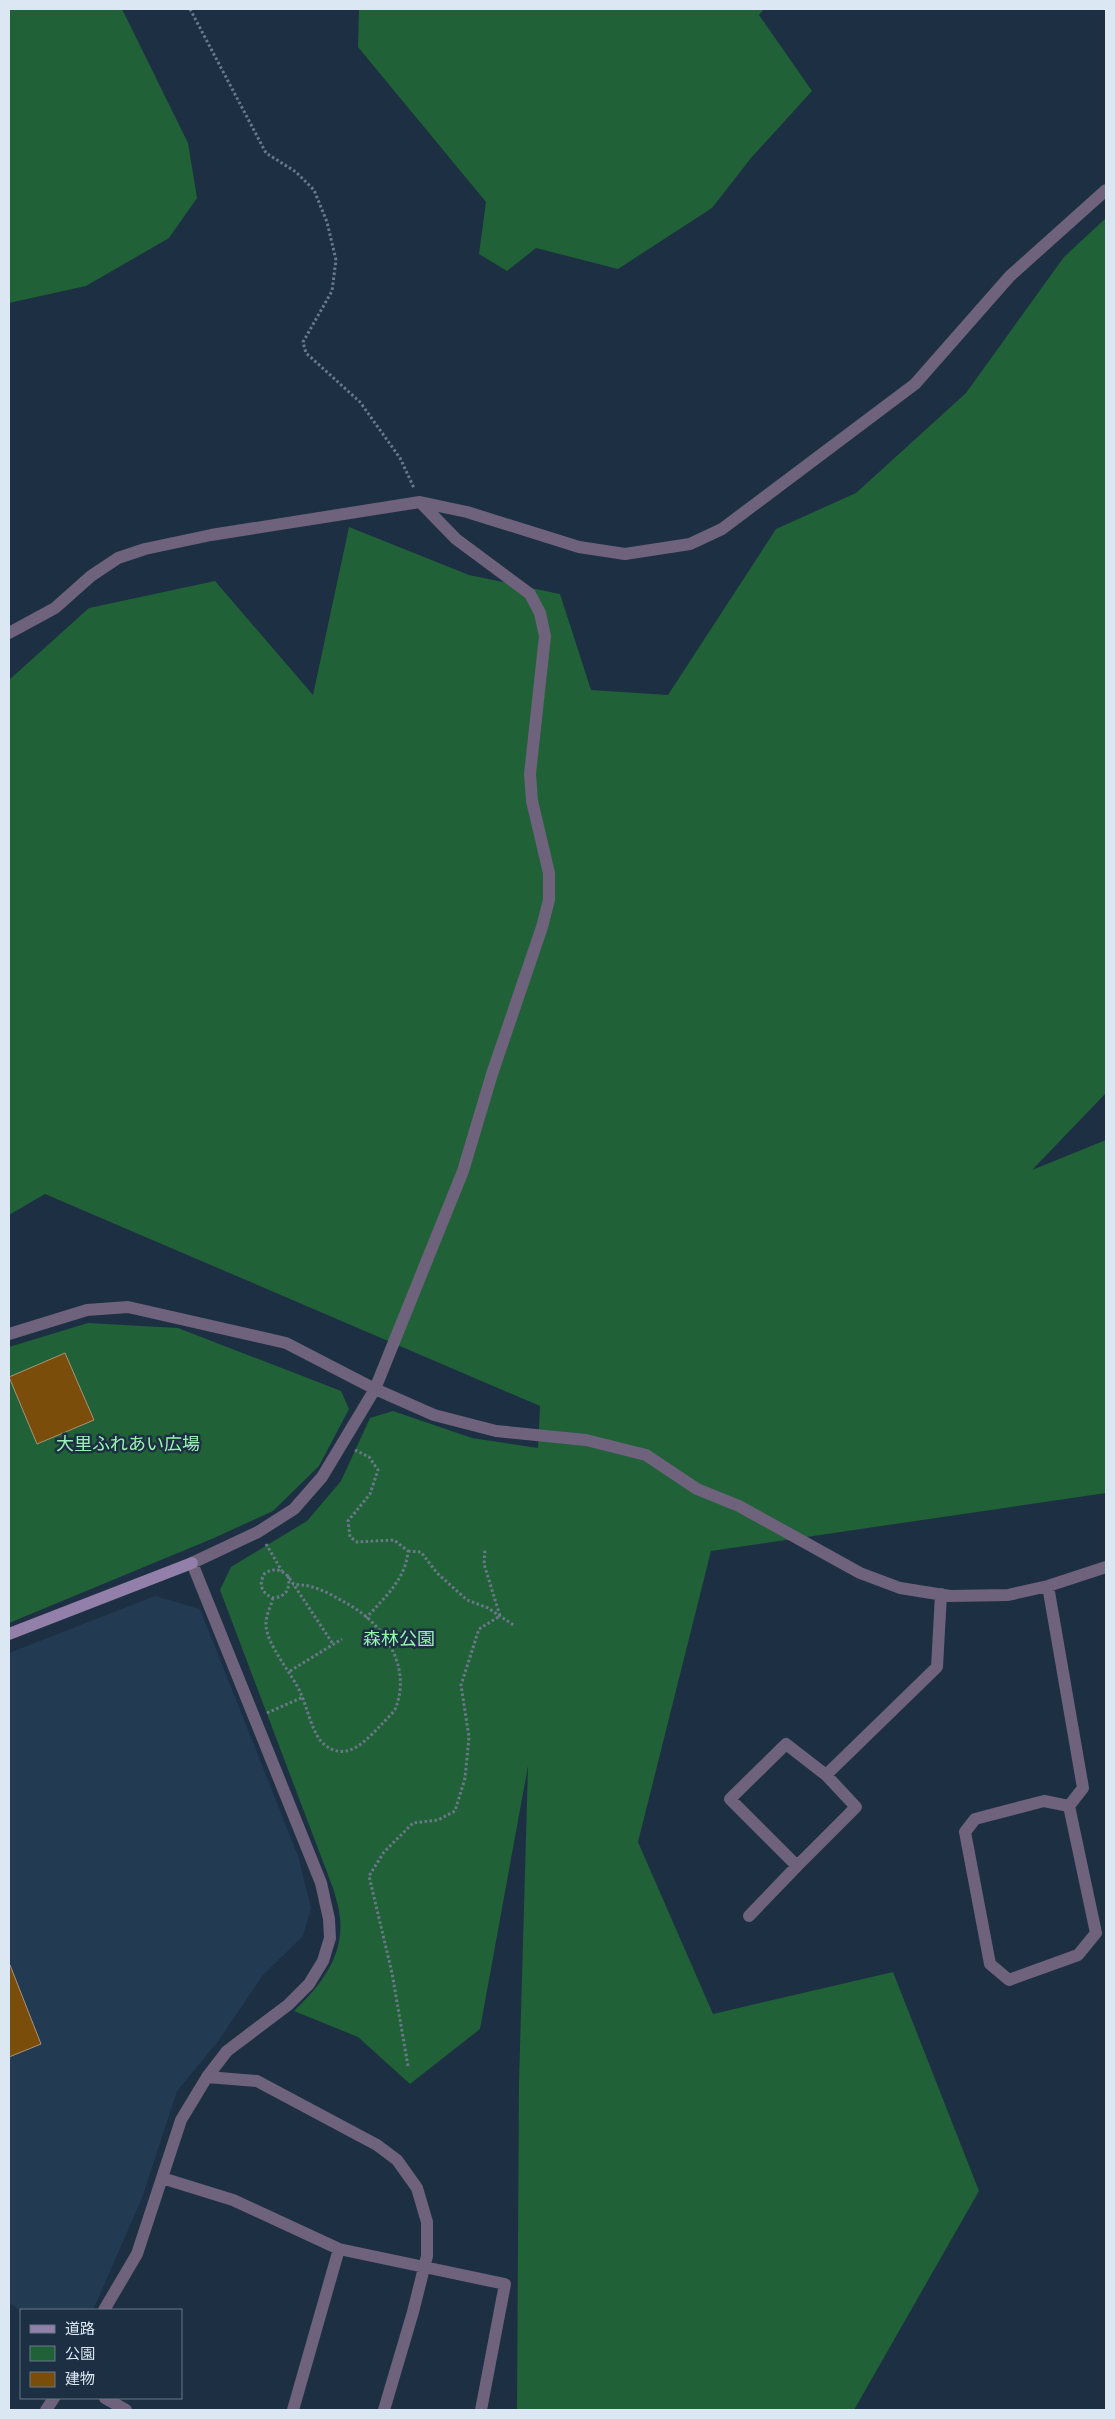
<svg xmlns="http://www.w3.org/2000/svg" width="1115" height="2419" font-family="Barlow,'Noto Sans JP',sans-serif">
	<rect width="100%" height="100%" fill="#1d2f42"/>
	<!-- built -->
	<path fill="#233b52" d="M155 1596 200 1609 298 1856 311 1908 303 1936 263 1975 219 2040 177 2091 142 2198 93 2310 21 2311 9 2303V1653Z"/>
	<!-- green -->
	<path fill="#206137" d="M9 9H122L188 143 197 198 169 238 86 286 9 303Z
		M359 9H764L759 15 812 91 751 158 712 208 618 269 536 248 507 271 479 254 486 202 358 47Z
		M1106 218V1093L1032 1170 1106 1140V1493L711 1551 638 1842 713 2014 893 1972 979 2191 854 2410H517L519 2082 528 1766 480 2029 410 2084 358 2037 294 2011C320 1986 344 1957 340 1918 339 1908 336 1898 333 1888L220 1590 231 1567 307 1521 341 1481 370 1418 393 1411 472 1438 538 1448 540 1406 45 1194 9 1215V680L89 608 215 581 313 695 349 527 469 575 560 594 591 690 668 695 776 529 856 493 966 393 1064 257Z
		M88 1323 178 1328 341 1391 349 1409 319 1466 273 1511 214 1538 9 1623V1347Z"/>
	<!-- building -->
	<path fill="#7b4d0a" stroke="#a9927b" d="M65 1353 94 1420 37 1444 9 1377Z
		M10 1965 41 2044 9 2057V1966Z"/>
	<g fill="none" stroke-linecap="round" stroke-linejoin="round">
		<!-- path -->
		<path stroke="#6a7989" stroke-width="3" stroke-dasharray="2.5 2.5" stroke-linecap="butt" d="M190 9 266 153 296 172 314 190 327 222 336 260 332 291 303 342 306 353 360 402 400 458 414 488
			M355 1450 369 1457 378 1470 370 1494 348 1521 350 1537 357 1542 394 1540 408 1551C406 1579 384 1598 366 1618
			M266 1544 282 1571
			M408 1551 421 1552 437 1573 467 1600 488 1608 515 1626
			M288 1576C291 1588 286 1597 273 1598 261 1593 258 1584 265 1573 274 1568 280 1569 288 1576L333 1644
			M273 1598C271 1606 266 1615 266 1623 265 1644 293 1674 301 1694 308 1709 312 1735 325 1745 348 1763 367 1739 382 1724 386 1719 394 1713 396 1707 412 1665 382 1622 346 1603 330 1594 312 1583 293 1585
			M290 1671 342 1639
			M267 1713 303 1697
			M408 2066 392 1973 369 1876 384 1852 413 1823 438 1820 455 1811 465 1778 469 1737 461 1685 479 1629 500 1616 484 1564 485 1550"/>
		<!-- street -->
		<path stroke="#6e627d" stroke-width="12" d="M9 633 55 608 91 576 118 558 145 549 211 535 420 502 467 512 579 547 625 554 690 544 722 529 915 384 1010 276 1106 190
			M9 1334 87 1310 128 1307 286 1343 375 1389 434 1415 496 1431 586 1440 646 1455 697 1489 739 1506 860 1573 900 1588 950 1596 1008 1595 1048 1586 1106 1567
			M1048 1586 1083 1788 1069 1806 1096 1933 1078 1955 1009 1980 990 1964 965 1832 975 1819 1044 1801 1069 1806
			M826 1775 786 1744 730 1799 797 1866 856 1807 826 1775 937 1667 941 1594
			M749 1916 797 1866
			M207 2077 257 2081 377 2145 397 2160 417 2188 427 2222V2256L413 2312 384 2410
			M162 2178 233 2200 339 2249 505 2284 481 2410
			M104 2310 137 2254 181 2120 207 2077 227 2051 288 2005 309 1984 323 1961 330 1938 329 1919 321 1883 192 1563 258 1532 294 1509 322 1477 375 1389 463 1171 492 1074 542 927 549 900V873L532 801 530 774 545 636 540 613 530 594 456 539 420 502
			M105 2398 126 2410
			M46 2410 54 2398
			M293 2410 339 2249"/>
		<!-- secondary -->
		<path stroke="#927faa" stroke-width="12" d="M9 1634 192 1563"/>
	</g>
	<g text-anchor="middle" stroke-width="5" stroke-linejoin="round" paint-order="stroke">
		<!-- park labels -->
		<g font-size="18" fill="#98f2b0" stroke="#1d2f42">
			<text x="128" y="1450">大里ふれあい広場</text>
			<text x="399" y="1645">森林公園</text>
		</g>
	</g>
	<!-- border -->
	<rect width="1115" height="2419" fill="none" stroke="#dbe7f3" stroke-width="20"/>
	<!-- legend -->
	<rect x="20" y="2309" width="162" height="90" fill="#1d2f42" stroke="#697989"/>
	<rect x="30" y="2325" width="25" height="8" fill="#927faa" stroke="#697989"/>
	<text x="65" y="2334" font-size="15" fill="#dbe7f3">道路</text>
	<rect x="30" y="2346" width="25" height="15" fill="#206137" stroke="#697989"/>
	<text x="65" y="2359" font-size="15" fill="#dbe7f3">公園</text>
	<rect x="30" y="2372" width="25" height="15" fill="#7b4d0a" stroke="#697989"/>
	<text x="65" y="2384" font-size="15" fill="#dbe7f3">建物</text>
</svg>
